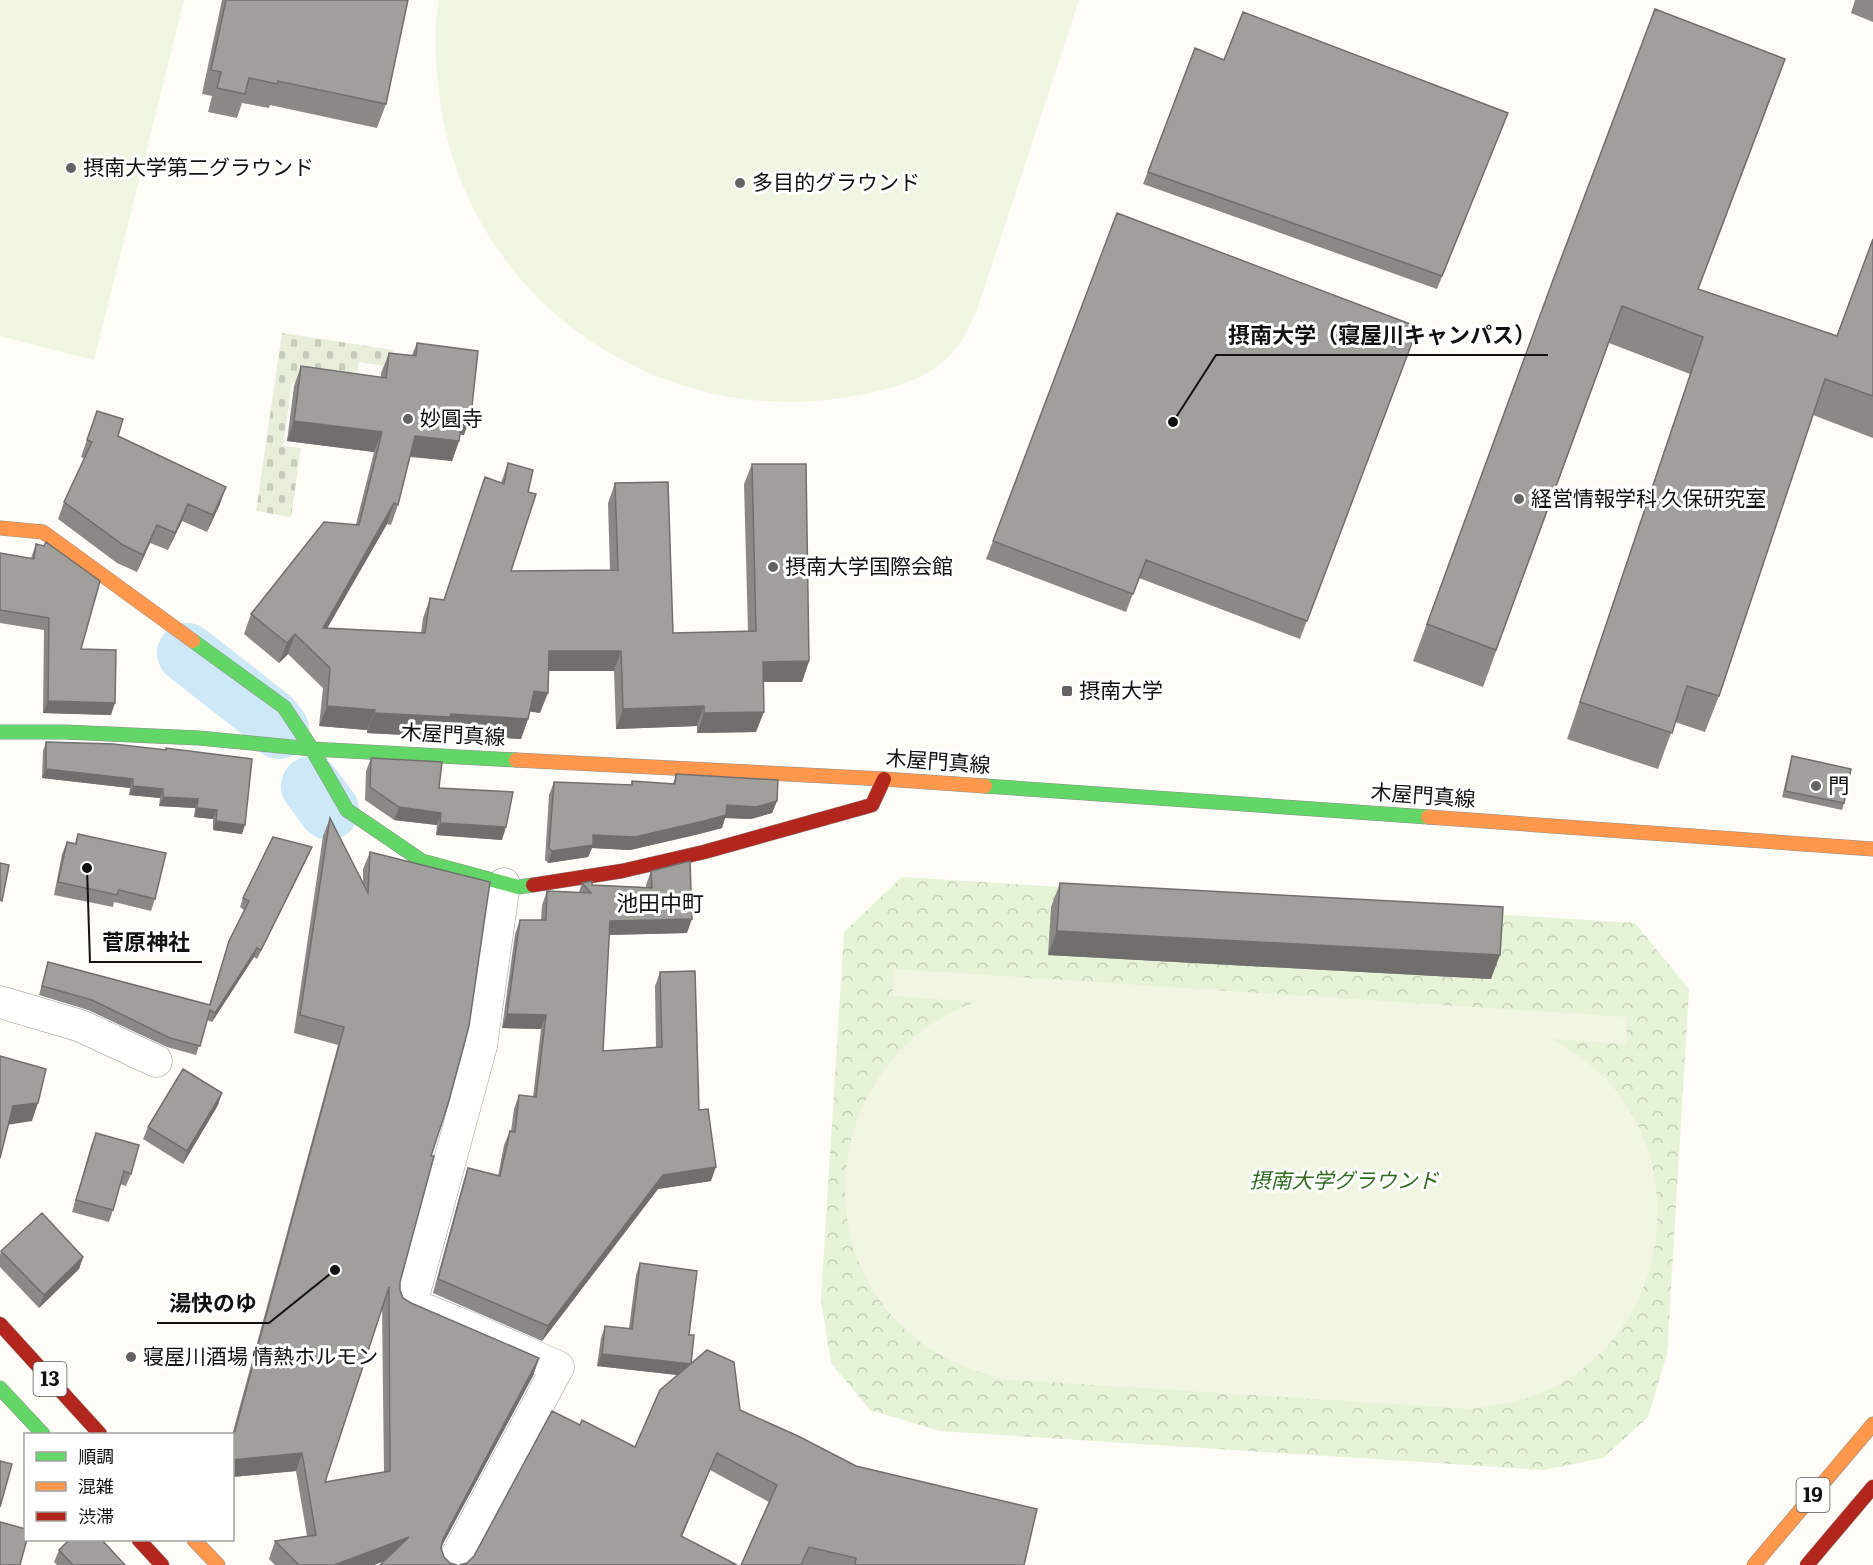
<svg xmlns="http://www.w3.org/2000/svg" width="1873" height="1565" font-family="Literata,'Noto Sans JP',serif">
	<defs>
		<pattern id="cemetery-stones" width="16" height="16" patternUnits="userSpaceOnUse" patternTransform="scale(1.5)"><rect width="16" height="16" fill="#e9eedb"/><path d="M2 7V4a2 2 0 0 1 4 0v3zM10 15v-3a2 2 0 0 1 4 0v3z" fill="#c7cbbb"/></pattern>
		<pattern id="park-crowns" width="20" height="18" patternUnits="userSpaceOnUse" patternTransform="scale(1.5)"><rect width="20" height="18" fill="#e7f3d7"/><path d="M2 6a3 3 0 1 1 6 0M12 15a3 3 0 1 1 6 0" fill="none" stroke="#c5cfb8"/></pattern>
	</defs>
	<rect width="100%" height="100%" fill="#fdfcf7"/>
	<!-- cemetery -->
	<path fill="url(#cemetery-stones)" d="M282 333 393 350 391 367 359 362 354 392 292 383 283 446 301 448 291 517 256 511Z"/>
	<!-- park -->
	<path fill="url(#park-crowns)" d="M902 877 1635 923 1689 989 1667 1354 1648 1417 1603 1458 1544 1470 940 1431 870 1410 831 1363 821 1299 844 932Z"/>
	<!-- pitch -->
	<path fill="#f0f6e1" d="M0 0H184L94 360 0 336Z
		M439 0H1079L977 310C971 321 966 335 958 346 934 381 881 392 841 398 655 426 474 300 442 113 436 76 432 37 439 0Z
		M894 969 1627 1017 1626 1044 1552 1039C1574 1051 1593 1066 1610 1084 1691 1173 1665 1326 1560 1384 1532 1399 1503 1405 1472 1409L1002 1379C959 1367 924 1351 893 1317 802 1215 847 1046 976 1002L892 996Z"/>
	<g fill="none" stroke-linecap="round" stroke-linejoin="round">
		<!-- river -->
		<path stroke="#cde8f7" stroke-width="60" d="M187 653 270 718 279 729
			M311 786 329 810"/>
		<!-- street casing -->
		<g stroke="#979795" stroke-width="33">
			<path id="street" d="M0 1002 81 1026 156 1061
				M452 1565 558 1367 460 1324 411 1304 481 1046 504 884"/>
		</g>
		<!-- fast casing -->
		<g stroke="#8e8d8b" stroke-width="15">
			<path id="fast" d="M193 641 284 707 312 749 347 810 422 861 518 887 533 885
				M0 732H65L199 738 312 749 516 760
				M985 786 1428 817
				M0 1388 43 1434"/>
		</g>
		<!-- slow casing -->
		<g stroke="#8e8d8b" stroke-width="15">
			<path id="slow" d="M0 528 43 532 193 641
				M516 760 884 779 985 786
				M1428 817 1873 849
				M194 1540 218 1565
				M1754 1565 1873 1424"/>
		</g>
		<!-- jam casing -->
		<g stroke="#8e8d8b" stroke-width="15">
			<path id="jam" d="M533 885 622 871 704 852 872 805 884 779
				M0 1324 100 1434
				M139 1540 162 1565
				M1807 1565 1873 1487"/>
		</g>
		<!-- street -->
		<use href="#street" stroke="#fffffe" stroke-width="32"/>
		<!-- fast -->
		<use href="#fast" stroke="#63d668" stroke-width="14"/>
		<!-- slow -->
		<use href="#slow" stroke="#ff974d" stroke-width="14"/>
		<!-- jam -->
		<use href="#jam" stroke="#b3261e" stroke-width="14"/>
	</g>
	<!-- wall -->
	<path fill="#8a8986" fill-rule="evenodd" d="M222 0H408L386 104 377 128 270 105 269 108 242 103 237 118 208 112 212 96 202 94Z
		M1855 0H1873V22L1851 13Z
		M1195 48 1224 60 1508 113 1437 289 1143 184Z
		M1785 59 1698 289 1837 336 1873 239V438L1813 415 1719 696 1705 732 1675 722 1658 769 1567 739 1690 374 1609 343 1483 687 1413 661 1553 280Z
		M1418 327 1300 639 1139 578 1126 612 986 559 993 541Z
		M417 343 464 435 460 434 459 441 452 461 410 457 398 505 391 525 387 524 327 628 421 633 423 618 430 598 444 600 485 477 501 483 508 463 511 571 610 570 608 503 615 483 673 633 748 631 744 484 752 464 809 661 802 682H763L756 732 697 733V726L616 729 614 671H548L540 713 530 711 528 719 521 739 444 734 443 737 367 733V730L319 726 323 688 288 654 279 663 244 634 251 614 356 524 374 452 287 441 294 386 301 366 381 377V373L389 353 412 355Z
		M97 411 118 436 220 504 207 532 182 521 168 550 150 543 137 572 117 563 58 519 64 502 85 459 81 457Z
		M36 544 81 649 111 715 43 713 44 630 0 623V553L31 558Z
		M46 742 165 750 242 834 213 830V819L194 817 195 808 159 806 160 798 129 795 130 788 42 778 43 751Z
		M1792 756 1844 803 1842 810 1782 797 1790 763Z
		M371 758 439 788 502 840 436 835 437 825 394 820 365 800 366 771Z
		M676 774 777 801 772 813 751 819 725 818 722 828 699 834 630 850 592 848 588 857 548 863 545 860 549 795 554 782 631 785 632 781 673 784Z
		M330 818 363 882V869L370 852 431 1156 400 1282V1290L403 1298 411 1303 539 1358 533 1376 384 1561 374 1565H275L269 1559 275 1541 307 1536 296 1471 232 1477V1435L338 1045 294 1033 323 836ZM382 1307 384 1472 325 1482Z
		M78 834 155 899 151 911 114 902 113 907 54 895 62 854 67 842 75 843Z
		M312 847 308 856 257 959 254 957 212 1022 207 1020 196 1055 167 1047 88 1010 39 995 48 962 209 1005 229 941 244 910 240 907 243 898Z
		M651 871 687 933 609 935 603 1051 656 1047 655 986 660 972 699 1110 711 1181 658 1189 542 1341 433 1293 463 1183 468 1168 498 1176 504 1145 510 1131H511L514 1109 519 1095 533 1097 541 1029 502 1028 515 934 520 920H541L542 905 547 891 579 892 582 883 592 885 646 887V885Z
		M1060 883 1491 979 1048 955 1051 907Z
		M218 1105 183 1164 143 1139 148 1127Z
		M96 1133 131 1174 126 1186 120 1184 113 1210 109 1222 72 1212 91 1146Z
		M1 1251 83 1257 79 1269 39 1308 0 1267V1255Z
		M640 1263 689 1335 690 1364 740 1410 1024 1565H741L769 1502 710 1470 467 1563 474 1556 580 1425 635 1447 678 1375 597 1366 601 1338 605 1326 629 1328 636 1275Z
		M59 1550 125 1565H57L54 1562Z"/>
	<!-- shaded-wall -->
	<path fill="#716f6d" d="M1785 59 1772 95 1685 325Z
		M463 414 471 415 464 435 455 434Z
		M294 421 382 432 374 452 287 441Z
		M415 436 459 441 452 461 408 456Z
		M226 487 220 504 207 532 213 515Z
		M394 503 387 524 316 648 323 628Z
		M188 504 182 521 168 550 175 533Z
		M157 525 150 543 137 572 143 555Z
		M295 634 288 654 279 663 287 643Z
		M549 651H621L614 671H542Z
		M809 661 802 682H756L763 662Z
		M534 691 548 693 540 713 526 711Z
		M48 701 115 703 111 715 43 713Z
		M327 706 375 710 367 730 319 726Z
		M704 706 697 726 616 729 623 709Z
		M764 712 756 732 697 733 704 713Z
		M374 713 451 714 528 719 521 739 444 734 443 737 367 733Z
		M46 769 133 779 130 788 42 778Z
		M133 786 163 789 160 798 129 795Z
		M163 797 198 799 195 808 159 806Z
		M777 801 772 813 751 819 725 818 722 828 699 834 630 850 592 848 588 857 548 863 552 851 593 835 727 805Z
		M399 807 441 813 437 825 394 820Z
		M197 808 217 810 213 819 194 817Z
		M216 821 245 825 242 834 213 830Z
		M440 823 506 827 502 840 436 835Z
		M312 847 308 856 257 959 261 950Z
		M692 919 687 933 605 935 610 921Z
		M1057 931 1500 955 1491 979 1048 955Z
		M257 948 254 957 212 1022 215 1013Z
		M507 1014 546 1015 541 1029 502 1028Z
		M222 1093 218 1105 183 1164 187 1151Z
		M38 1103 32 1121 7 1125 13 1106Z
		M716 1167 711 1181 658 1189 542 1341 548 1326 663 1175Z
		M83 1257 79 1269 39 1308 44 1295Z
		M602 1354 691 1364 686 1376 597 1366Z
		M539 1358 533 1376 436 1557 443 1539Z
		M302 1453 296 1471 232 1477V1460Z
		M717 1453 710 1470 675 1553 681 1536Z
		M409 1537 403 1554 374 1565H334Z"/>
	<!-- building -->
	<path fill="#a19f9c" stroke="#716f6d" stroke-width="1.5" fill-rule="evenodd" d="M226 0H408L386 104 278 81 277 84 249 78 245 94 217 88 221 72 211 70Z
		M1655 9 1785 59 1698 289 1837 336 1873 239V396L1825 379 1719 696 1687 686 1672 733 1580 702 1703 337 1622 306 1496 650 1427 624 1553 280Z
		M1243 12 1508 113 1442 276 1148 172 1195 48 1224 60Z
		M1117 213 1418 327 1307 621 1146 560 1133 594 993 541Z
		M417 343 478 351 471 415 463 414 459 441 415 436 398 505 394 503 323 628 425 633 430 598 444 600 485 477 504 484 508 463 533 470 528 492 536 494 511 571 618 570 615 483 668 482 673 633 756 631 752 464H806L809 661 763 662 764 712 704 713V706L623 709 621 651H549L548 693 534 691 528 719 451 714 450 717 374 713 375 710 327 706 330 668 295 634 287 643 251 614 324 522 359 525 382 432 294 421 301 366 386 378 389 353 416 356Z
		M97 411 123 419 118 436 226 487 213 515 188 504 175 533 157 525 143 555 123 545 64 502 92 442 87 440Z
		M46 542 100 581 81 649 116 650 115 703 48 701 49 618 0 610V553L34 559 36 544 44 546Z
		M46 742 113 744 166 750V748L252 759 245 825 216 821 217 810 197 808 198 799 163 797V789L133 786V779L46 769Z
		M1792 756 1851 769 1844 803 1785 791Z
		M371 758 442 762 439 788 513 792 506 827 440 823 441 813 399 807 370 787Z
		M676 774 778 780 777 801 756 807 727 805 726 815 704 821 635 837 593 835V845L552 851 549 848 554 782 632 785V781L675 784Z
		M330 818 368 893 370 852 490 882 469 1026 448 1104 431 1156H434L400 1282V1290L403 1298 411 1303 539 1358 443 1539 441 1548 444 1557 450 1563 457 1565H380L409 1537 334 1565H299L275 1541 316 1535 302 1453 232 1460V1442L344 1027 300 1015ZM389 1287 390 1471 325 1482Z
		M78 834 166 853 155 899 119 890 117 895 58 882 67 842 76 844Z
		M273 837 312 847 261 950 257 948 215 1013 210 1010 200 1046 170 1038 92 1000 42 986 48 962 210 1005 229 941 249 901 243 898Z
		M690 861 692 919 610 921 603 1051 662 1047 660 972 695 971 699 1110 708 1109 716 1167 663 1175 548 1326 438 1279 468 1168 500 1176 510 1131 515 1132 519 1095 536 1097 546 1015 507 1014 520 920H546L547 891 591 893 582 883 592 881V885L652 888 651 871Z
		M0 863 9 865 2 901 0 900Z
		M1060 883 1503 907 1500 955 1057 931Z
		M0 1056 46 1069 38 1103 13 1106 0 1158Z
		M183 1069 222 1093 187 1151 148 1127Z
		M96 1133 139 1145 131 1174 124 1171 113 1210 76 1200Z
		M42 1213 83 1257 44 1295 1 1251Z
		M640 1263 697 1271 689 1335H694L691 1364 602 1354 605 1326 632 1329Z
		M707 1350 734 1362 740 1410 798 1436 856 1466 1037 1509 1024 1565H855L856 1558 809 1547 801 1565H741L777 1485 717 1453 681 1536 737 1565H459L467 1563 474 1556 552 1411 580 1425 582 1420 635 1447 660 1390Z
		M0 1461 12 1464 0 1507Z
		M0 1522 26 1529V1539H27L20 1565H0Z
		M70 1539H101L125 1565H73L59 1550Z"/>
	<!-- markers -->
	<g fill="#646362" stroke="#fff" stroke-width="2">
		<circle cx="71" cy="168" r="6"/>
		<circle cx="740" cy="183" r="6"/>
		<circle cx="408" cy="419" r="6"/>
		<circle cx="1519" cy="499" r="6"/>
		<circle cx="773" cy="567" r="6"/>
		<rect x="1061" y="685" width="12" height="12" rx="3"/>
		<circle cx="1816" cy="786" r="6"/>
		<circle cx="131" cy="1357" r="6"/>
	</g>
	<g text-anchor="middle" stroke-width="6" stroke-linejoin="round" paint-order="stroke">
		<!-- shield labels -->
		<g fill="#fff" stroke="#585858" stroke-width="1.5">
			<rect x="33.5" y="1362" width="33" height="34" rx="4.5"/>
			<rect x="1796.5" y="1478" width="33" height="34" rx="4.5"/>
		</g>
		<g font-size="20" font-weight="bold" fill="#111">
			<text x="50" y="1386">13</text>
			<text x="1813" y="1502">19</text>
		</g>
		<!-- poi labels -->
		<g font-size="21" fill="#111" stroke="#fff" text-anchor="start">
			<text x="83" y="175">摂南大学第二グラウンド</text>
			<text x="752" y="190">多目的グラウンド</text>
			<text x="420" y="426">妙圓寺</text>
			<text x="1531" y="506">経営情報学科 久保研究室</text>
			<text x="785" y="574">摂南大学国際会館</text>
			<text x="1079" y="698">摂南大学</text>
			<text x="1828" y="793">門</text>
			<text x="143" y="1364">寝屋川酒場 情熱ホルモン</text>
		</g>
		<!-- street labels -->
		<g font-size="21" fill="#111" stroke="#fff">
			<text transform="translate(453 735) rotate(3)" y="7">木屋門真線</text>
			<text transform="translate(938 762) rotate(4)" y="7">木屋門真線</text>
			<text transform="translate(1423 796) rotate(4)" y="7">木屋門真線</text>
		</g>
		<!-- park labels -->
		<g font-size="21" font-style="italic" fill="#2f6b1f" stroke="#fff">
			<text x="1344" y="1188">摂南大学グラウンド</text>
		</g>
		<!-- neighbourhood labels -->
		<g font-size="22" fill="#111" stroke="#fff">
			<text x="660" y="911">池田中町</text>
		</g>
	</g>
	<!-- callouts -->
	<path fill="none" stroke="#111" stroke-width="2" d="M1173 422L1216 355H1548M87 868L90 962H202M335 1270L269 1323H157"/>
	<g fill="#111" stroke="#fff" stroke-width="2">
		<circle cx="1173" cy="422" r="6"/>
		<circle cx="87" cy="868" r="6"/>
		<circle cx="335" cy="1270" r="6"/>
	</g>
	<g font-size="22" text-anchor="middle" font-weight="bold" fill="#111" stroke="#fff" stroke-width="6" stroke-linejoin="round" paint-order="stroke">
		<text x="1382" y="343">摂南大学（寝屋川キャンパス）</text>
		<text x="146" y="950">菅原神社</text>
		<text x="213" y="1311">湯快のゆ</text>
	</g>
	<!-- legend -->
	<rect x="24" y="1433" width="210" height="108" fill="#ffffff" stroke="#a0a0a0" stroke-width="1.5"/>
	<rect x="36" y="1452" width="30" height="9" fill="#63d668" stroke="#a0a0a0" stroke-width="1.5"/>
	<text x="78" y="1463" font-size="18" fill="#111111">順調</text>
	<rect x="36" y="1482" width="30" height="9" fill="#ff974d" stroke="#a0a0a0" stroke-width="1.5"/>
	<text x="78" y="1493" font-size="18" fill="#111111">混雑</text>
	<rect x="36" y="1512" width="30" height="9" fill="#b3261e" stroke="#a0a0a0" stroke-width="1.5"/>
	<text x="78" y="1523" font-size="18" fill="#111111">渋滞</text>
</svg>
